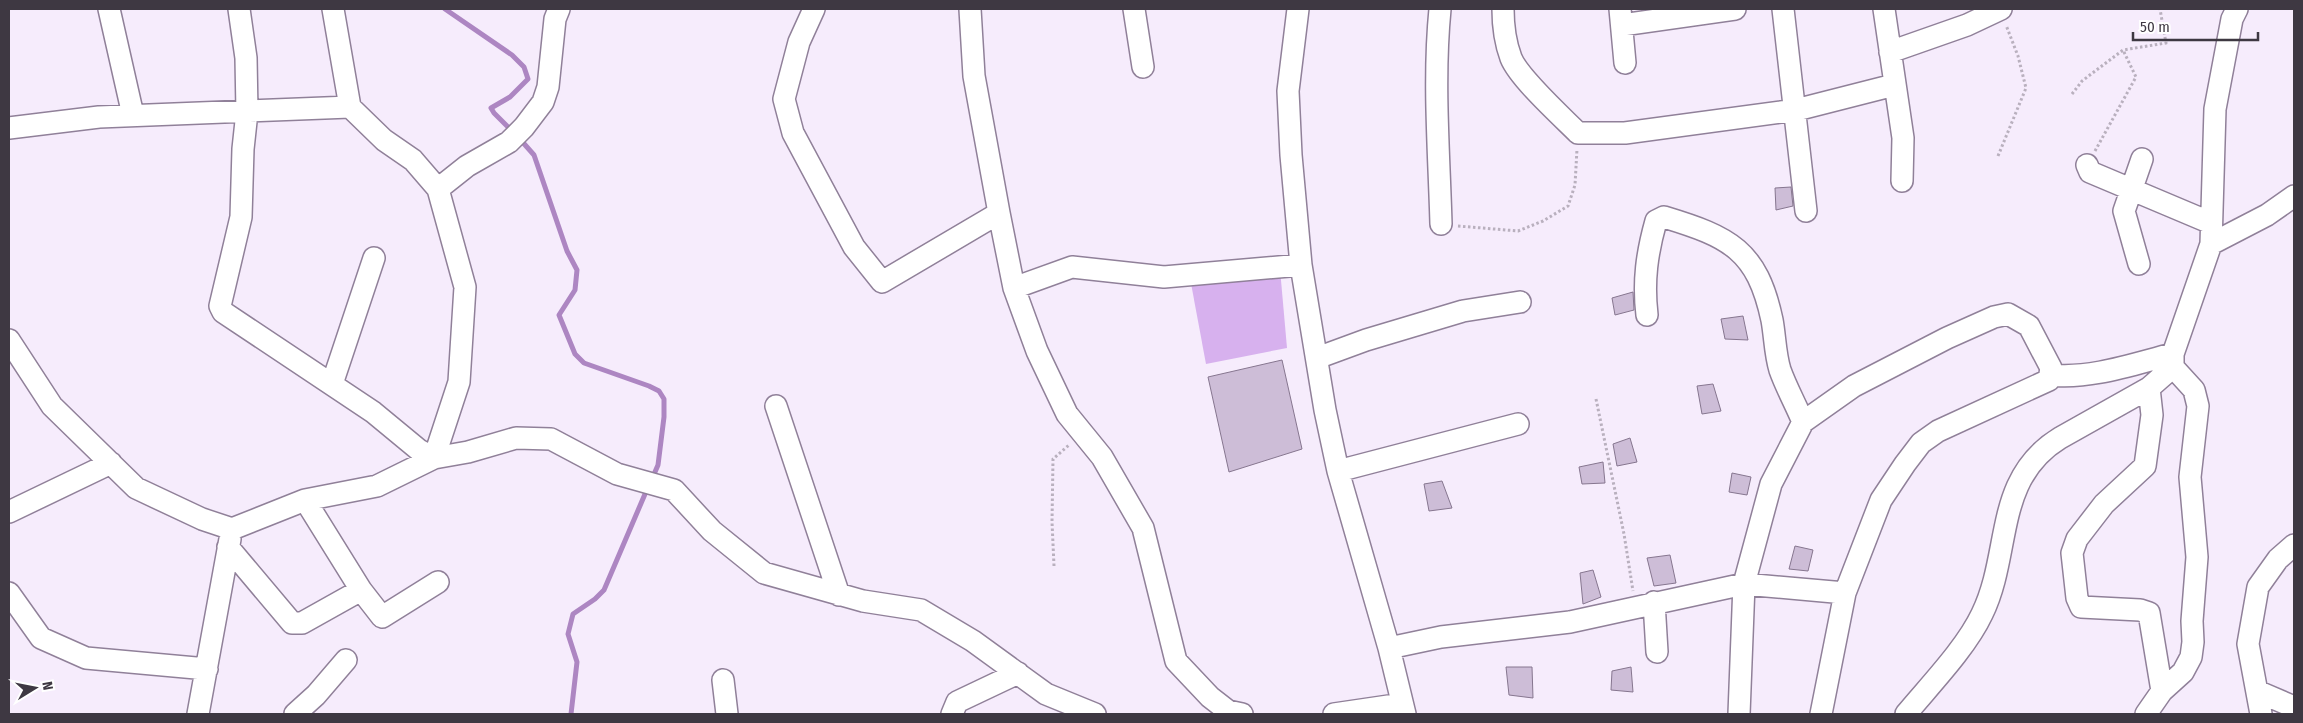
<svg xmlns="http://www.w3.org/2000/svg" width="2303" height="723" font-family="'Fira Sans Condensed',sans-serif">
	<rect width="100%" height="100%" fill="#f6ecfc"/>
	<!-- green -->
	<path fill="#d7b1ee" d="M1280 269 1287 348 1206 364 1190 278Z"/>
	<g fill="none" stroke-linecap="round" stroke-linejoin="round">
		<!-- stream -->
		<path stroke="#ad86c2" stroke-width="5" d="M445 9 512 55 524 67 528 79 510 97 491 108 494 113 513 132
			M519 138 534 155 567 251 577 270 575 290 559 315 575 354 584 363 649 386 659 391 664 399V417L658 465 652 479
			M571 714 577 662 568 634 573 614 595 599 604 590 648 487"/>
	</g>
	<!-- building -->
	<path fill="#cdbdd7" stroke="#86768f" d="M1791 187 1793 206 1776 210 1775 188Z
		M1633 292 1634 310 1615 315 1612 298Z
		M1743 316 1748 340 1725 339 1721 319Z
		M1282 360 1302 449 1229 472 1208 377Z
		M1713 384 1721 411 1702 414 1697 386Z
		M1630 438 1637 462 1617 466 1613 444Z
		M1603 462 1605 483 1582 484 1579 467Z
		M1732 473 1751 477 1747 495 1729 492Z
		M1442 481 1452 508 1429 511 1424 484Z
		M1795 546 1813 550 1808 571 1789 569Z
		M1670 555 1676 583 1654 586 1647 558Z
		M1593 570 1601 597 1583 604 1580 573Z
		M1506 667H1532L1533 698 1509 695Z
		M1631 667 1633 692 1611 690 1612 671Z"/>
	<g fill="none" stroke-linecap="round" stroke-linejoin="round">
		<!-- minor casing -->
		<g stroke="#908099" stroke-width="24">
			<path id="minor" d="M109 9 133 115
				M239 9 246 58 247 112 243 149 241 217 220 306 223 312 373 412 419 450 434 458
				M333 9 350 107
				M814 9 799 42 784 99 793 133 854 247 882 282 999 213
				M970 9 974 76 999 213 1014 288 1037 351 1067 414 1102 457 1143 528 1176 661 1210 697 1228 711 1242 714
				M1134 9 1143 67
				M1298 9 1288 91 1291 155 1301 265 1325 410 1338 471 1389 648 1405 714
				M1440 9C1433 80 1439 152 1441 224
				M1503 9C1503 26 1505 42 1511 58 1519 78 1561 116 1578 133H1625L1796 110 1894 85
				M1620 9 1625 63
				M1783 9 1806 211
				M1884 9 1903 138 1902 181
				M1622 25 1735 9
				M1890 52 1967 25 2001 9
				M9 128 99 117 350 107 384 140 413 160 438 189 465 287 459 382 434 458
				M2087 165 2090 172 2211 223
				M438 189 467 166 509 142 524 127 543 102 548 87 555 19 559 9
				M2211 244 2267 215 2294 196
				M2139 264 2124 211 2142 159
				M1014 288 1072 267 1164 277 1301 265
				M1647 315C1643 281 1647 253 1656 221L1664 217C1730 237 1757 250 1772 320 1775 336 1775 354 1780 370 1786 387 1796 405 1803 422
				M9 340 52 406 136 488 202 519 232 529 305 500 377 486 434 458 468 452 516 438 551 439 617 474 674 490 712 531 764 573 863 601 921 610 973 641 1046 694 1095 714
				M1317 358 1366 340 1463 311 1520 302
				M2051 375C2092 379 2133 364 2173 354
				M332 384 374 258
				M2149 388 2152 415 2145 466 2104 504 2077 539 2072 553 2077 598 2081 607 2140 610 2149 613 2162 691
				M776 406 839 595
				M1338 471 1518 424
				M305 500 361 590
				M9 512 111 463
				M228 547 292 623H302L361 590 382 617 438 582
				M9 593 41 638 86 658 207 669
				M1654 602 1657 652
				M1389 648 1441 637 1570 622 1744 584 1845 593
				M723 680 727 714
				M2259 692 2294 707
				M198 714 230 539
				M295 714 316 695 346 660
				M952 714 957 702 1018 673
				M1334 714 1402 704
				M1739 714 1744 584 1771 484 1803 422 1854 386 1947 338 1994 317 2008 314 2029 326 2051 368 2049 380 1938 431 1921 443 1905 464 1881 500 1845 593 1821 714
				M1906 714C1930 685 1966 648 1982 614 2012 553 1993 479 2060 438L2149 388 2173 367
				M2146 714 2162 691 2183 672 2191 657 2193 642 2192 621 2197 557 2190 477 2198 406 2194 390 2173 367V354L2211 244 2215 109 2232 19 2237 9
				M2261 714 2248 644 2258 587 2278 559 2294 545"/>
		</g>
		<!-- path -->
		<path stroke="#b9b0be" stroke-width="3" stroke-dasharray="2.5 2.5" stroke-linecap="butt" d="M2072 94 2082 81 2123 50 2166 43 2160 9
			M2095 151 2136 77 2123 50
			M1998 156 2026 88 2018 56 2006 25
			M1458 226 1518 231 1543 221 1568 206 1575 185 1577 149
			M1596 399 1624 534 1633 591
			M1054 566 1052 522 1053 459 1069 445"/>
		<!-- minor -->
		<use href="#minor" stroke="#fff" stroke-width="21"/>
	</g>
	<!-- border -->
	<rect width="2303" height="723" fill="none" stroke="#3e3842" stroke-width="20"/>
	<!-- north arrow -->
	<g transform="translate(35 688) rotate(80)" stroke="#ffffff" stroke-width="4" paint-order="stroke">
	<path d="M0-4L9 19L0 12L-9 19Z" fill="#3e3842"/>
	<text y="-8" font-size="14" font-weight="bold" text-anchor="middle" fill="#3e3842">N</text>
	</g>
	<!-- scale -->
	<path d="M2133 32v8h125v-8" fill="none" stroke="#3e3842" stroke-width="2.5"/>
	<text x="2140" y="32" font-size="15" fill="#3e3842" stroke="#ffffff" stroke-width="4" paint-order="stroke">50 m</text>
</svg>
